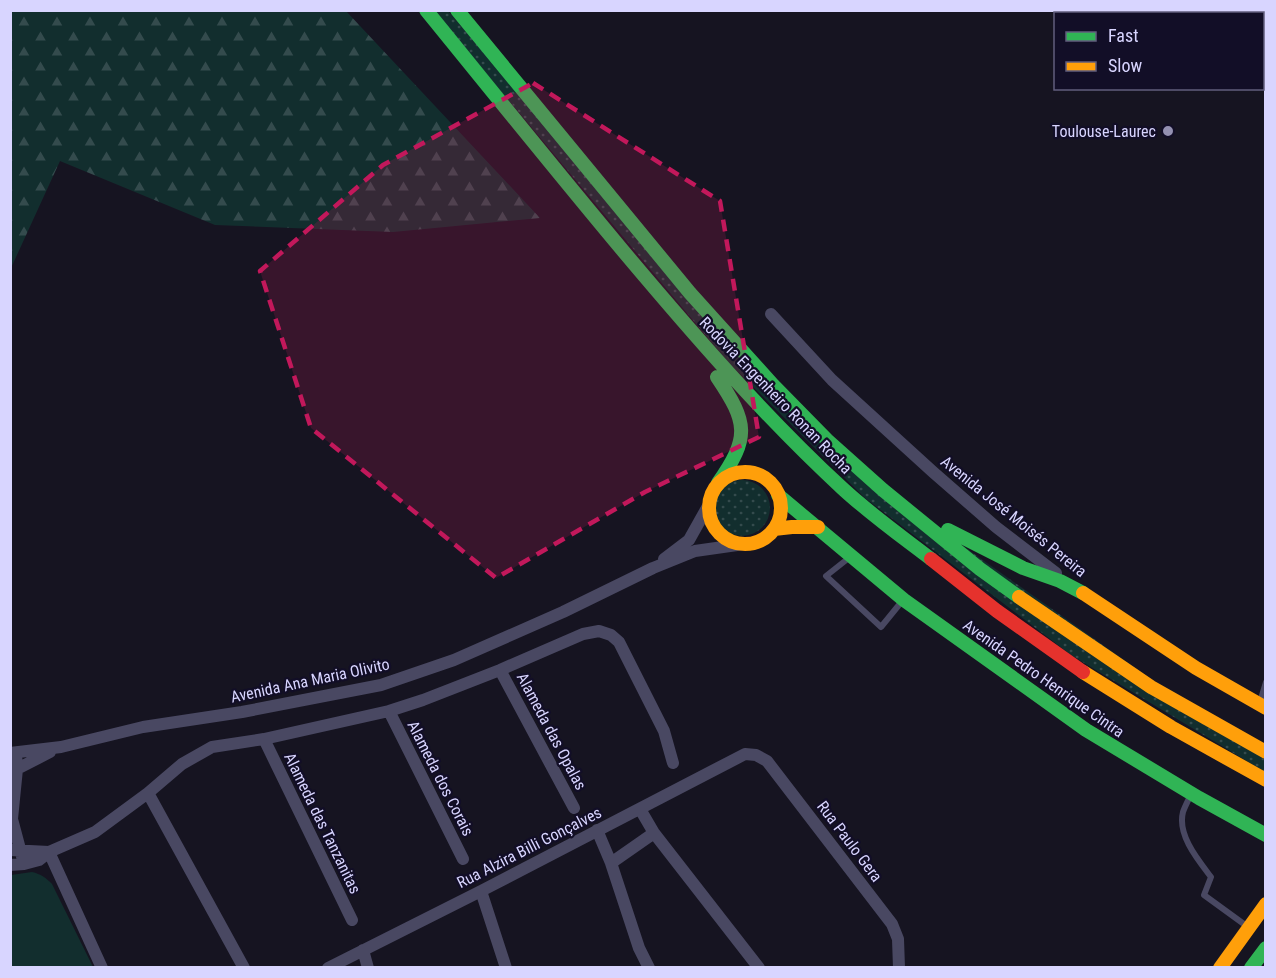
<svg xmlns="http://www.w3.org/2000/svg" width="1276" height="978" font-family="'Roboto Condensed',sans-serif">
	<defs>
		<pattern id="grass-dots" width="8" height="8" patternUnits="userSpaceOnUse" patternTransform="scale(1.5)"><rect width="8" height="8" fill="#122e2e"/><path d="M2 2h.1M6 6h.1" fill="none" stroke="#344b4d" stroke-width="1.8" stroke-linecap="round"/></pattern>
		<pattern id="forest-firs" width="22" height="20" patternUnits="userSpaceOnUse" patternTransform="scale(1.5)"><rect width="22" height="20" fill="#122e2e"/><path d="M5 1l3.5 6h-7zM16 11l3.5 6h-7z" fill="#344b4d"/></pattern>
	</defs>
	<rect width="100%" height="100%" fill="#161421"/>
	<!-- grass -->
	<path fill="url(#grass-dots)" d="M434 11H448L829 451 1265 760V772L1071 655 865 498 728 362Z
		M714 508a28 28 0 1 1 56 0a28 28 0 1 1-56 0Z"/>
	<!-- forest -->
	<path fill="url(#forest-firs)" d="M11 10 346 11 540 218 393 232 215 225 60 161 11 268Z"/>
	<!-- park -->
	<path fill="#122e2e" d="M32 872C41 874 46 878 52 884L93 967H11V875Z"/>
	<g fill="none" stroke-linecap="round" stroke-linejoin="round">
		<!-- lane -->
		<path stroke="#494862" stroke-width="6" d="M1262 32 1266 27
			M850 557 826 576 881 627 903 600
			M1260 702 1266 682
			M1191 794C1189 799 1185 806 1183 812 1177 835 1198 860 1211 877L1204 895 1248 927"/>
		<!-- street -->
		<path stroke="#494862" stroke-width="12" d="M771 314 832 380 933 472 996 527 1056 573
			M664 559 689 540 708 506
			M500 670 574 808
			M389 711 463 859
			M264 739 352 920
			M10 753 61 747 143 727 242 712 381 685 454 660 563 612 653 568 695 551 744 544
			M16 753 17 769 12 819 24 864
			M12 769H17L50 752
			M148 793 244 968
			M640 809 654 833 759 968
			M597 830 611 863 639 948 649 968
			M10 850 49 852
			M49 852 102 968
			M611 863 654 833
			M10 865 24 864 39 860 49 852 95 832 148 793 182 764 212 747 264 739 389 711 423 700 500 670 583 634 599 631 611 635 619 642 664 731 673 763
			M481 891 506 968
			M363 950 368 968
			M328 968 481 891 745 754 756 755 767 761 892 924 898 939 899 968"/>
		<!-- fast -->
		<path stroke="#30b455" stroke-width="14" d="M426 10C492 91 557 172 624 252 693 334 764 416 842 488 870 514 901 536 931 559
			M457 10 690 293 773 385 827 440 883 490 980 569 1019 597
			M717 377C748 423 750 437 718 483
			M778 495 904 600 1086 730 1199 798 1266 835
			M948 530 1023 568 1060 581 1083 593
			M1251 968 1266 948"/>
		<!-- slow -->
		<path stroke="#ff9f0a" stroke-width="14" d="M709 508a36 36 0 1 1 72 0a36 36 0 1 1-72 0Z
			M774 529 792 527H818
			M1083 593 1196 668 1266 708
			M1019 597 1151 687 1266 752
			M1083 672 1171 727 1266 780
			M1220 968 1266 904"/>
		<!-- jam -->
		<path stroke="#e5322d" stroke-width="14" d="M931 559 997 611 1083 672"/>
	</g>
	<!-- marked area -->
	<path fill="#c2185b" fill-opacity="0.2" stroke="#c2185b" stroke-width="4.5" stroke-dasharray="12 8" stroke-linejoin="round" d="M533 83 720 201 759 437 645 492 496 578 311 428 260 271 383 165Z"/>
	<!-- markers -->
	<circle fill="#9491b1" stroke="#120e27" stroke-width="2" cx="1168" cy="131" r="6"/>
	<g text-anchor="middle" stroke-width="4.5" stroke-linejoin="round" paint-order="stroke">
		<!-- poi labels -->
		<g font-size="16" fill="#d8d5ff" stroke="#120e27" text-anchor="end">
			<text x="1156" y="137">Toulouse-Laurec</text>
		</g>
		<!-- street labels -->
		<g font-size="16" fill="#d8d5ff" stroke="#120e27">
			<text transform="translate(776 395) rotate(46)" y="6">Rodovia Engenheiro Ronan Rocha</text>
			<text transform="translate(1014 516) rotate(39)" y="6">Avenida José Moisés Pereira</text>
			<text transform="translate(1044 678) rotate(35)" y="6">Avenida Pedro Henrique Cintra</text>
			<text transform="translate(310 680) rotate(-12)" y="6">Avenida Ana Maria Olivito</text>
			<text transform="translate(552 731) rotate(62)" y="6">Alameda das Opalas</text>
			<text transform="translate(441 778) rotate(63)" y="6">Alameda dos Corais</text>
			<text transform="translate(323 823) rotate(64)" y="6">Alameda das Tanzanitas</text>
			<text transform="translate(850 841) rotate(53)" y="6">Rua Paulo Gera</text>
			<text transform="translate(529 847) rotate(-27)" y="6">Rua Alzira Billi Gonçalves</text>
		</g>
	</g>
	<!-- border -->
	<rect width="1276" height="978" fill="none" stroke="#d8d5ff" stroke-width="24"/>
	<!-- legend -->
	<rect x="1054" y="12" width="210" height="78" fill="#120e27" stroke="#615e7d" stroke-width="1.5"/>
	<rect x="1066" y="32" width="30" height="9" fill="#30b455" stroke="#615e7d" stroke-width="1.5"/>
	<text x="1108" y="42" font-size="18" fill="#d8d5ff">Fast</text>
	<rect x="1066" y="62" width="30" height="9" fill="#ff9f0a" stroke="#615e7d" stroke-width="1.5"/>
	<text x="1108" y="72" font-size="18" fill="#d8d5ff">Slow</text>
</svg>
